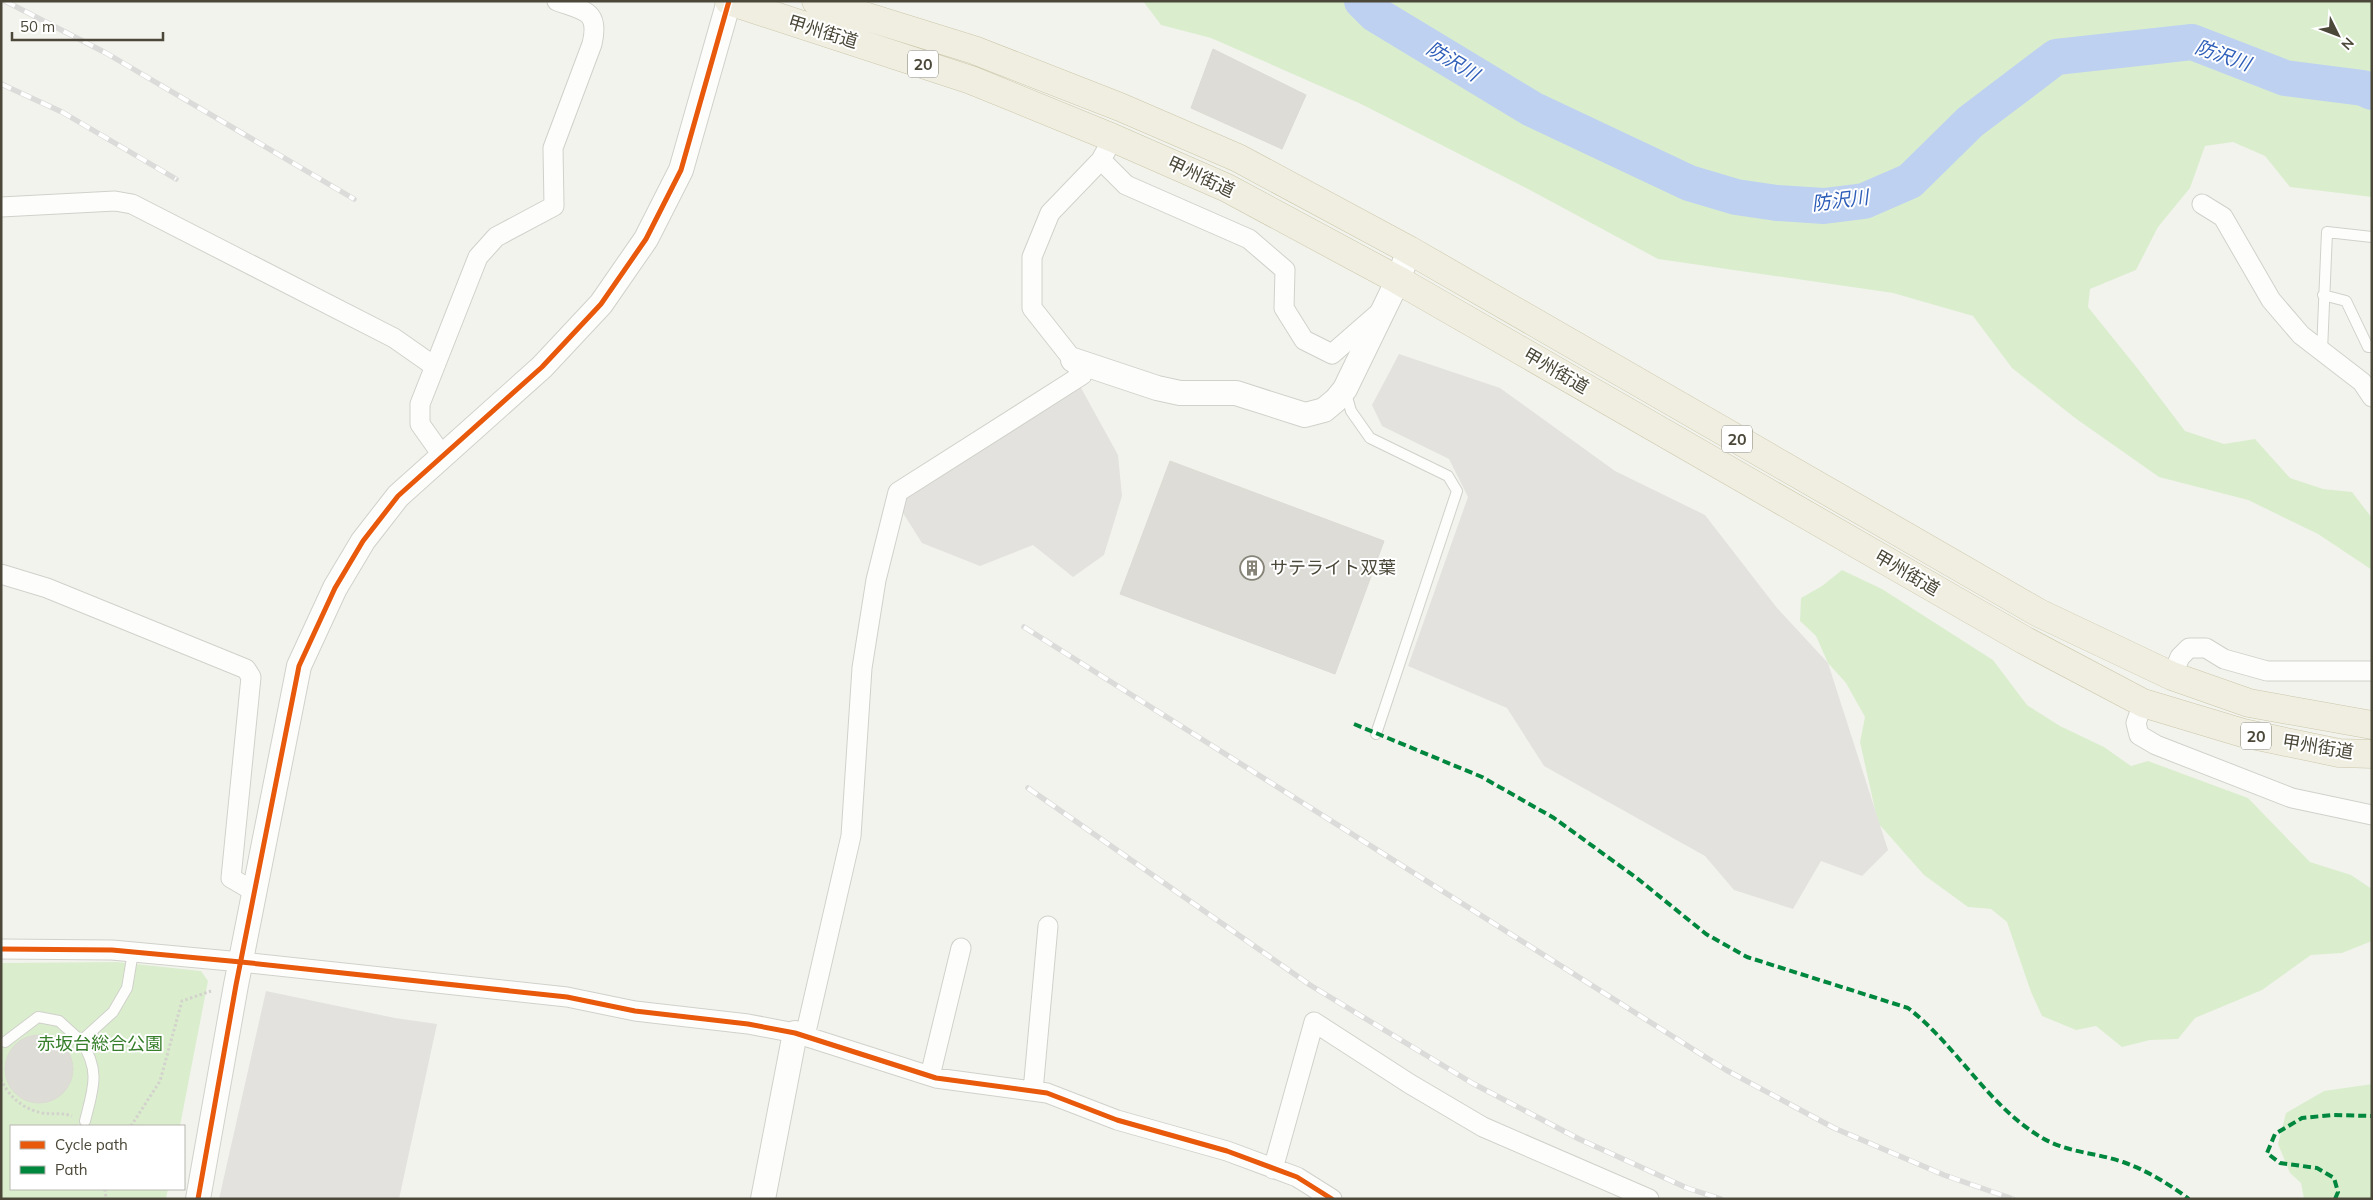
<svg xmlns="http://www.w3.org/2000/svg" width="2373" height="1200" font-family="Mulish,'Noto Sans JP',sans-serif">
	<rect width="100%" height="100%" fill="#f3f3ee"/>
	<!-- green -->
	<path fill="#daeece" d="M1143 1H2372V197L2290 187 2265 156 2233 142 2205 146 2190 188 2158 227 2136 270 2090 289 2088 307 2138 369 2185 431 2224 444 2255 439 2290 478 2323 489 2352 492 2372 518V570L2318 534 2248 500 2159 477 2075 418 2012 368 1973 316 1893 293 1658 259 1528 189 1361 104 1211 38 1161 25Z
		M1842 570 1882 589 1993 660 2027 705 2060 726 2104 747 2131 766 2148 761 2248 798 2310 862 2351 875 2372 889V941L2342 953 2311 955 2262 990 2195 1018 2178 1039 2150 1040 2122 1047 2096 1026 2076 1030 2042 1016 2031 992 2007 922 1991 909 1968 907 1924 875 1878 823 1860 742 1865 717 1846 683 1828 663 1816 636 1800 621 1801 598 1822 586Z
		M117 962 201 971 208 981 180 1126H11V1189H168L166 1199H1V963Z
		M2372 1084V1199H2304L2301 1183 2290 1173 2278 1144 2286 1113 2324 1091Z"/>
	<!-- parking -->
	<path fill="#e3e2de" d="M1399 354 1500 388 1615 471 1705 515 1777 608 1828 663 1888 850 1862 876 1821 861 1793 909 1734 890 1705 856 1544 766 1507 708 1408 666 1468 497 1449 459 1382 426 1372 405Z
		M1080 386 1118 455 1122 496 1104 555 1073 577 1033 545 980 566 922 543 903 513 904 496Z
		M266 991 395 1018 437 1024 399 1199H219Z"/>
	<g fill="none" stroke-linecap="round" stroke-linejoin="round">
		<!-- river -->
		<path stroke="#bed1f1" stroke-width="36" d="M1362 1 1375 14 1532 109 1689 183 1736 197 1777 203 1824 206 1864 201 1910 181 1970 122 2056 57 2192 42 2285 78 2363 88 2372 92"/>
	</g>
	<!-- building -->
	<path fill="#dddcd6" stroke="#dcdbd3" d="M1213 49 1306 95 1282 149 1191 108Z
		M1170 461 1384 541 1335 674 1120 594Z
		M5 1069a34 34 0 1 1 68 0a34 34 0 1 1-68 0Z"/>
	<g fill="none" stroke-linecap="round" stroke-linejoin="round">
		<!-- service casing -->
		<g stroke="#d1d1cb" stroke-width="12">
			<path id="service" d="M2323 295 2346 301 2368 347H2372
				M2322 351 2327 232 2372 237
				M1345 390 1351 411 1370 438 1448 476 1457 491 1376 734
				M81 1041C101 1071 93 1089 85 1121
				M5 1042 38 1017 59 1021 81 1041 113 1012 127 988 133 952"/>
		</g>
		<!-- minor casing -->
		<g stroke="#d1d1cb" stroke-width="21">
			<path id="minor" d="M1101 160 1126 185 1249 239 1285 270 1284 308 1304 340 1332 354 1379 313
				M2202 204 2223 217 2271 300 2301 335 2362 382 2372 397
				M1 207 115 201 132 204 394 338 434 366
				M442 455 420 424V404L478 257 496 237 554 206 553 148 592 44C600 10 584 11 557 1
				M1 574 47 588 246 669 251 677 231 878 255 892
				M2172 676 2180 657 2189 648H2206L2224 659 2267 671H2372
				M2143 703 2136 723 2139 735 2156 745 2292 798 2372 815
				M1 949 112 950 241 962 567 997 635 1011 748 1024 795 1033 936 1078 1047 1093 1117 1120 1227 1151 1297 1177 1332 1199
				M805 1036 851 836 862 668 876 580 898 492 1082 375 1073 360 1032 308V257L1050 213 1101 160 1113 138
				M930 1076 961 948
				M1033 1091 1048 926
				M1273 1169 1314 1022 1410 1084 1483 1127 1649 1199"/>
		</g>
		<!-- tertiary casing -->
		<g stroke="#d1d1cb" stroke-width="26">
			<path id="tertiary" d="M1073 360 1157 388 1180 393H1236L1305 415 1324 410 1336 400 1345 389 1398 280 1409 250
				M198 1199 236 985 299 666 335 588 363 541 398 496 542 367 601 304 646 239 681 170 729 1
				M763 1199 795 1033"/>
		</g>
		<!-- trunk casing -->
		<g stroke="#cbc7a9" stroke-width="29">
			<path id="trunk" d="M729 1 971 80 1113 138 1227 188 1398 280 2024 640 2143 703 2243 733 2339 753 2372 754
				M816 1 974 50 1120 107 1238 158 1409 250 2039 613 2172 676 2249 703 2372 725"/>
		</g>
		<!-- path -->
		<path stroke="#d3d2cc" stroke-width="3" stroke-dasharray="2.5 2.5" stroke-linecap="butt" d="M1 1079C8 1096 23 1109 42 1113 53 1115 61 1112 72 1116
			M131 1126 160 1081 182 1001 211 991
			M105 1189 106 1199"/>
		<!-- service -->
		<use href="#service" stroke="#fdfdfc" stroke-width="10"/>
		<!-- minor -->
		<use href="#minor" stroke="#fdfdfc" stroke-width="19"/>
		<!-- tertiary -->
		<use href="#tertiary" stroke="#fdfdfc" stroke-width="24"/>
		<!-- trunk -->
		<use href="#trunk" stroke="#f0eee0" stroke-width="28"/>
		<!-- rail casing -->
		<g stroke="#dbdbda" stroke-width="5.5">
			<path id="rail" d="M5 1 106 53 354 199
				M1 84 62 112 176 179
				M1024 627 1726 1070 1834 1128 1944 1175 2013 1199
				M1028 788 1310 985 1472 1083 1579 1139 1687 1188 1721 1199"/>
		</g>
		<!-- rail -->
		<use href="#rail" stroke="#fff" stroke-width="4" stroke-dasharray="11" stroke-linecap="butt"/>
		<!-- quiet -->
		<path stroke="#00873e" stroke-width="4" stroke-dasharray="8 4" stroke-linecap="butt" d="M1354 724 1482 777 1554 818 1638 879 1706 934 1747 957 1908 1008C1956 1045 1987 1104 2039 1136 2066 1153 2094 1152 2123 1162 2146 1170 2169 1184 2189 1199
			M2335 1199 2338 1192 2334 1178 2317 1168 2280 1163 2267 1153 2275 1134 2302 1118 2332 1115 2372 1116"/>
		<!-- cycleway casing -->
		<g stroke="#fff" stroke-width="8">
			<path id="cycleway" d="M1 949 112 950 241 962 567 997 635 1011 748 1024 795 1033 936 1078 1047 1093 1117 1120 1227 1151 1297 1177 1332 1199
				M198 1199 236 985 299 666 335 588 363 541 398 496 542 367 601 304 646 239 681 170 729 1"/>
		</g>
		<!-- cycleway -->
		<use href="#cycleway" stroke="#e8590c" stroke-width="5"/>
	</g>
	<!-- icons -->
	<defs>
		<g id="building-ring" transform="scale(1.25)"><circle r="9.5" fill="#fff" stroke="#868478" stroke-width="1.5"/><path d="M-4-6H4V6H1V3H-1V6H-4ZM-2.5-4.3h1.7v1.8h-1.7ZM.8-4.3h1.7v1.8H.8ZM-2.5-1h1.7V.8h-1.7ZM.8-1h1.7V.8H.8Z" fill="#868478"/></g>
	</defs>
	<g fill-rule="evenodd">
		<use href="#building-ring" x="1252" y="568"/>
	</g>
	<g text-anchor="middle" stroke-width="4" stroke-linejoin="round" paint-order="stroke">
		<!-- shield labels -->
		<g fill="#fff" stroke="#817f74" stroke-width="1">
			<rect x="908" y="50.5" width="30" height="27" rx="4"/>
			<rect x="1722" y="425.5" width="30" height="27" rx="4"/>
			<rect x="2241" y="722.5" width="30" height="27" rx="4"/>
		</g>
		<g font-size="16" font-weight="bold" fill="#4b4839">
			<text x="923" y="70">20</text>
			<text x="1737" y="445">20</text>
			<text x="2256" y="742">20</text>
		</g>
		<!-- street labels -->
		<g font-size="18" fill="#4b4839" stroke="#fff">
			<text transform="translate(823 32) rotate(17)" y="6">甲州街道</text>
			<text transform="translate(1201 177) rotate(25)" y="6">甲州街道</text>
			<text transform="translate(1556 371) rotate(30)" y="6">甲州街道</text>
			<text transform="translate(1907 573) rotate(30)" y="6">甲州街道</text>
			<text transform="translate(2318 747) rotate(9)" y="6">甲州街道</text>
		</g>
		<!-- poi labels -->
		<g font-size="18" fill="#4b4839" stroke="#fff" text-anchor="start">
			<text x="1270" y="574">サテライト双葉</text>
		</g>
		<!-- park labels -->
		<g font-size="18" fill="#367e2a" stroke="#fff">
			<text x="100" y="1050">赤坂台総合公園</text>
		</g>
		<!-- water labels -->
		<g font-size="19" font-style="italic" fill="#2f5eb9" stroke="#fff">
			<text transform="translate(2223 55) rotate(19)" y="7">防沢川</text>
			<text transform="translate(1453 61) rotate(31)" y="7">防沢川</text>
			<text transform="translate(1840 200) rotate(-7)" y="7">防沢川</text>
		</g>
	</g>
	<!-- border -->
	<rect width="2373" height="1200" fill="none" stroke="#4b4839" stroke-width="5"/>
	<!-- legend -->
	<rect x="10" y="1125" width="175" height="65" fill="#ffffff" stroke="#b7b6b0"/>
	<rect x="20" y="1141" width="25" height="8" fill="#e8590c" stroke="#b7b6b0"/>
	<text x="55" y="1150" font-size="15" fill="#4b4839">Cycle path</text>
	<rect x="20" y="1166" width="25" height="8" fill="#00873e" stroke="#b7b6b0"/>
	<text x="55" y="1175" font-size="15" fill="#4b4839">Path</text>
	<!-- north arrow -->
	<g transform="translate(2338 35) rotate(132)" stroke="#ffffff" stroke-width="4" paint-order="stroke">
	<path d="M0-4L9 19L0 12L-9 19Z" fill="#4b4839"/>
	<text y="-8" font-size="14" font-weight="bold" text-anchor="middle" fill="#4b4839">N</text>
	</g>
	<!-- scale -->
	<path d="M12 32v8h151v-8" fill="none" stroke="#4b4839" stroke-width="2.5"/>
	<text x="20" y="32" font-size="15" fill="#4b4839" stroke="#ffffff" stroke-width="4" paint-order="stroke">50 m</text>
</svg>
